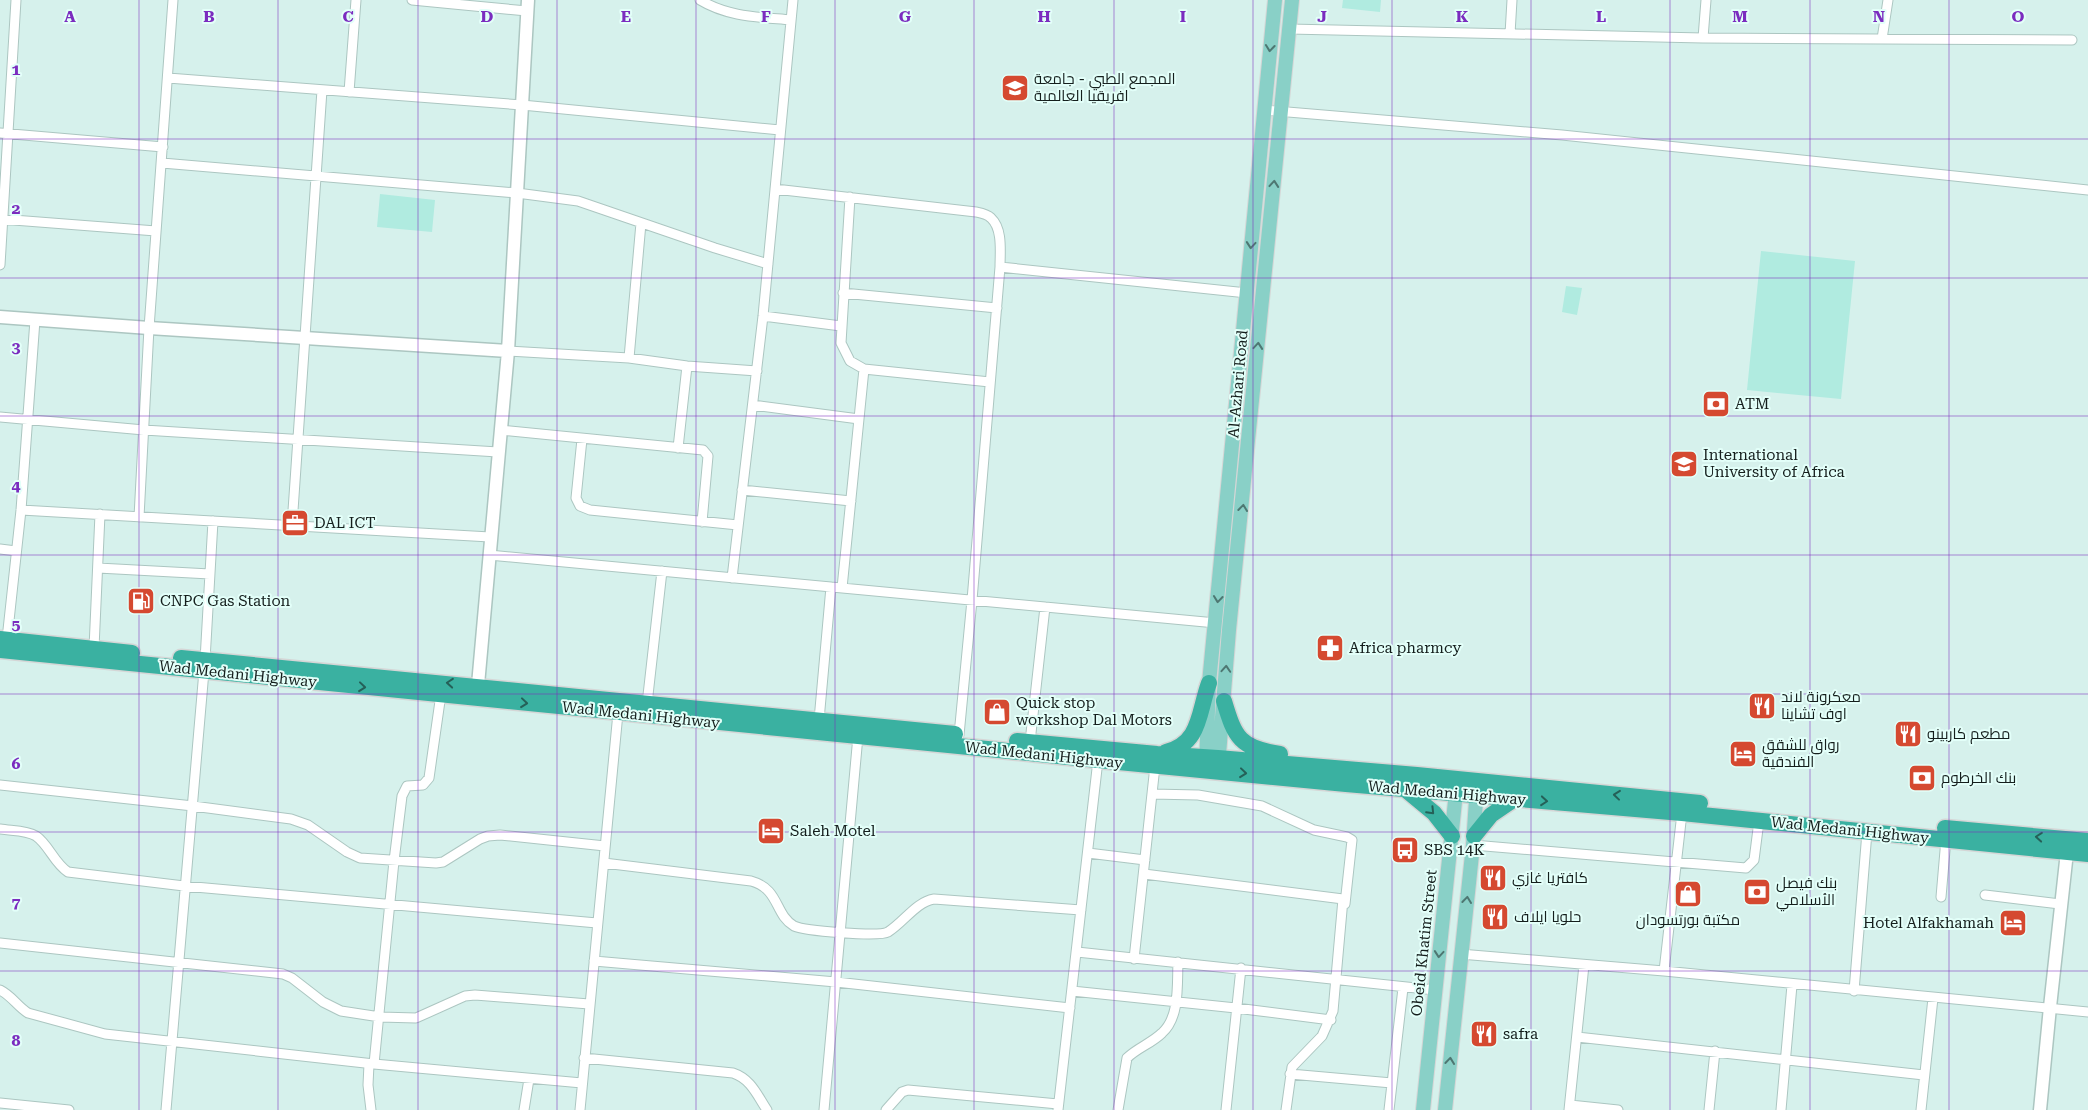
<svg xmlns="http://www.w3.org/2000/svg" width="2088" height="1110" font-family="'Roboto Serif',Cairo,serif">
	<rect width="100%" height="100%" fill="#d6f1ec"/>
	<!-- green -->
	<path fill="#b0ebe0" d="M1343 0H1381L1380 12 1342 8Z
		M380 194 435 200 432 232 377 227Z
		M1761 251 1855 261 1841 399 1747 390Z
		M1566 286 1582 288 1577 315 1562 312Z"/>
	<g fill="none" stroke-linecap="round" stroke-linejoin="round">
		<!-- street casing -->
		<g stroke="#acc6c1" stroke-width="11">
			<path id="street" d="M412 0 527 11
				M700 0C728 17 759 17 791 20
				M1289 29 1703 38 2072 40
				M1510 34 1512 0
				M1703 38 1706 0
				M1882 39 1888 0
				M168 78 522 105 780 130
				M349 92 356 0
				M1264 110 1562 135 2088 190
				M0 133 163 147
				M162 163 517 193 578 201 715 248 768 264
				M775 189 976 212C981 213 987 214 991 218 1003 229 1000 252 1000 267L1247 293
				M850 197 841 343 850 361 864 369 990 382
				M0 219 156 231
				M0 265 16 0
				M843 293 997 308
				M763 316 841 326
				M508 351 629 358 687 366 757 371
				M629 358 641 223
				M753 405 859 419
				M0 417 144 430 498 452
				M500 430 703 450 708 456 702 522
				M582 439 576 498 580 506 590 510 738 525
				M678 448 687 366
				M742 490 851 501
				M21 510 490 537
				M139 517 149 328 173 0
				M292 525 322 90
				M0 549 16 551
				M489 555 1216 623
				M98 568 210 574
				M732 578 763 316 793 0
				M842 588 864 369
				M7 639 21 510 35 320
				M94 648 100 514
				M205 660 213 521
				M647 704 662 571
				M819 720 831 587
				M959 735 972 600 1000 267
				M1030 742 1045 607
				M0 785 193 806 291 819 308 825 347 852 360 858 436 863 443 862 480 839 488 836 500 835 605 846
				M1152 794 1198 795 1262 806 1314 830 1347 837 1352 840 1345 904
				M0 829C11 831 26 830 36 836 49 845 54 863 68 872L184 886 597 923
				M1473 845 1746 868 1754 860 1759 821
				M1088 853 1145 860
				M604 863 751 881C780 889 774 914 794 926 804 931 879 937 888 932 904 922 916 902 934 899L1081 910
				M1144 874 1343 899 1333 1011 1322 1036 1292 1067 1286 1110
				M1985 895 2060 904
				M1941 897 1946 839
				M0 943 283 974 292 978 323 1002 341 1011 380 1017 416 1018 465 996 475 995 589 1004
				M1077 952 1435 990
				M1460 954 1664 971 2088 1012
				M1134 959 1155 766
				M594 961 836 982 1070 1008
				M1664 971 1682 813
				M0 990C12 996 17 1006 28 1013L105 1034 374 1064 582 1083
				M1072 991 1236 1008 1331 1020
				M1854 991 1867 832
				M1577 1037 1924 1075
				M584 1058 733 1073C751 1079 757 1095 767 1110
				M369 1064 368 1085 371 1110
				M374 1064 394 861 402 796 407 786 423 785 429 778 441 694
				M1290 1074 1392 1083
				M0 1103 69 1110
				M1570 1105 1618 1110
				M166 1110 204 671
				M524 1110 529 1079
				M580 1110 618 713
				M824 1110 858 736
				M886 1110 902 1092 908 1090 1058 1104
				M1058 1110 1098 760
				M1118 1110 1127 1058C1137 1048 1152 1043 1162 1033 1180 1017 1177 985 1178 962
				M1226 1110 1241 968
				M1389 1110 1403 988
				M1569 1110 1584 965
				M1709 1110 1715 1051
				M1781 1110 1792 985
				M1921 1110 1933 998"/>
		</g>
		<!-- secondary casing -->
		<g stroke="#acc6c1" stroke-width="15">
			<path id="secondary" d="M0 317 149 328 508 351
				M477 696 508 351 528 0
				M2040 1110 2050 1007 2067 852"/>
		</g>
		<!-- primary casing -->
		<g stroke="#d5d6d6" stroke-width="16">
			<path id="primary" d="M1206 766 1209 683 1275 0
				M1218 767 1229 630 1292 0
				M1423 1110 1457 782
				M1445 1110 1473 845 1477 785"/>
		</g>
		<!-- highway casing -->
		<g stroke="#d5d6d6" stroke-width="19">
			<path id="highway" d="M0 639 132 653
				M0 650 1098 760 1346 784 1682 813 2088 854
				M181 658 955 734
				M1224 701C1235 738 1240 748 1280 754
				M1017 741 1157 754 1218 758 1417 775 1700 803
				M1166 752C1201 743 1198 713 1209 683
				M1405 789 1434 813 1452 836
				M1945 828 2088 841
				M1474 836 1491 815 1516 798"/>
		</g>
		<!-- street -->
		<use href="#street" stroke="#fff" stroke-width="9"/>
		<!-- secondary -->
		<use href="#secondary" stroke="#fff" stroke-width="12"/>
		<!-- primary -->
		<use href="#primary" stroke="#89d0c7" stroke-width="14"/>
		<!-- highway -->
		<use href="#highway" stroke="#3ab1a1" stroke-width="16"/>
	</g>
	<!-- one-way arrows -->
	<defs><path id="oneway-chevron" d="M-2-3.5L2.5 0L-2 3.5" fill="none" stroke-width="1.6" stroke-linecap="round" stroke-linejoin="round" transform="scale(1.25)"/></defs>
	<g stroke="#4e7772">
		<use href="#oneway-chevron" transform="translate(1270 48) rotate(96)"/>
		<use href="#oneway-chevron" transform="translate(1274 184) rotate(-85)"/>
		<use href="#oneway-chevron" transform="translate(1251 245) rotate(95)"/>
		<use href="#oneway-chevron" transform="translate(1258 346) rotate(-85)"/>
		<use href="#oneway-chevron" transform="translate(1243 508) rotate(-83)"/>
		<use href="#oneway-chevron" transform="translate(1218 599) rotate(96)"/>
		<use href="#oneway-chevron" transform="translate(1226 669) rotate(-86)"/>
		<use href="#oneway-chevron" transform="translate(1467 900) rotate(-83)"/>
		<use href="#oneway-chevron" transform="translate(1439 954) rotate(95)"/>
		<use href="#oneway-chevron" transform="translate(1450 1061) rotate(-84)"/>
	</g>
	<g stroke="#256058">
		<use href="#oneway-chevron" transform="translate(450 683) rotate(-175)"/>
		<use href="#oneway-chevron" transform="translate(362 687) rotate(6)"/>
		<use href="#oneway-chevron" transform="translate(524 703) rotate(6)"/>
		<use href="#oneway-chevron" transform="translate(1243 773) rotate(6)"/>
		<use href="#oneway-chevron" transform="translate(1617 795) rotate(-174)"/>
		<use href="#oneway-chevron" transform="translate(1544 801) rotate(5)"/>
		<use href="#oneway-chevron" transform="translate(1431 811) rotate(46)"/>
		<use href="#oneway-chevron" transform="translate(2039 837) rotate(-175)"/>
	</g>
	<!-- grid -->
	<path fill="none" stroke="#7b2cbf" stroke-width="1" stroke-opacity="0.55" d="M139 0V1110M278 0V1110M418 0V1110M557 0V1110M696 0V1110M835 0V1110M974 0V1110M1114 0V1110M1253 0V1110M1392 0V1110M1531 0V1110M1670 0V1110M1810 0V1110M1949 0V1110M0 139H2088M0 278H2088M0 416H2088M0 555H2088M0 694H2088M0 832H2088M0 971H2088"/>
	<!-- icons -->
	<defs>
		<g id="university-square" transform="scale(1.4375)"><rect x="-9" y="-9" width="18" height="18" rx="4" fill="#d54930" stroke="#e3fff9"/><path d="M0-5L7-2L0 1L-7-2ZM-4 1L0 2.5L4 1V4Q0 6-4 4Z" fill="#fff"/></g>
		<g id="bank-square" transform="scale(1.4375)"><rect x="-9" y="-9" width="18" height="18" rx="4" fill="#d54930" stroke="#e3fff9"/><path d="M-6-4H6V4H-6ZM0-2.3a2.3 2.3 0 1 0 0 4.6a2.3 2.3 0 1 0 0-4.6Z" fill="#fff"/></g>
		<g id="office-square" transform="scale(1.4375)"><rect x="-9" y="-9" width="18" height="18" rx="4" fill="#d54930" stroke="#e3fff9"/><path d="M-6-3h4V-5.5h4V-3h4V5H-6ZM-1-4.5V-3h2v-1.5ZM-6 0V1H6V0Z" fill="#fff"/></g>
		<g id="fuel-square" transform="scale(1.4375)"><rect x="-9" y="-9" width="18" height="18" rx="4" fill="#d54930" stroke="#e3fff9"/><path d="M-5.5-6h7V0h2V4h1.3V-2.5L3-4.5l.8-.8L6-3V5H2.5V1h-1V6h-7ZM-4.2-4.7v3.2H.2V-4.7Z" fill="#fff"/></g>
		<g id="pharmacy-square" transform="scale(1.4375)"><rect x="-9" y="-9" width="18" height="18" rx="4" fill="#d54930" stroke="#e3fff9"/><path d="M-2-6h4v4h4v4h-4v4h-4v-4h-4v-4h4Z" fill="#fff"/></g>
		<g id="restaurant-square" transform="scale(1.4375)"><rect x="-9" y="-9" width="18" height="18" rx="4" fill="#d54930" stroke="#e3fff9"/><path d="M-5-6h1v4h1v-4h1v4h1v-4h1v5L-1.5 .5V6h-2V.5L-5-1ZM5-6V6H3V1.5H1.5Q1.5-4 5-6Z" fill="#fff"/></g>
		<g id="shop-square" transform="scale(1.4375)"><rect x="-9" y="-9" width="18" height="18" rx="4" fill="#d54930" stroke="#e3fff9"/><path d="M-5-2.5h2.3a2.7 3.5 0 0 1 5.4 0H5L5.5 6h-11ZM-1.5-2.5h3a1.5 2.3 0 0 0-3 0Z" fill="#fff"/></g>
		<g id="hotel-square" transform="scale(1.4375)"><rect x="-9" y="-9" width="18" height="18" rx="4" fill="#d54930" stroke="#e3fff9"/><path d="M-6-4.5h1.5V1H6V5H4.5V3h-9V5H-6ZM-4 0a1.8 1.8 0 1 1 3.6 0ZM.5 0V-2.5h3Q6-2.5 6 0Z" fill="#fff"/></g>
		<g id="bus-square" transform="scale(1.4375)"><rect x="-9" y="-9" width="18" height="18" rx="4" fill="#d54930" stroke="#e3fff9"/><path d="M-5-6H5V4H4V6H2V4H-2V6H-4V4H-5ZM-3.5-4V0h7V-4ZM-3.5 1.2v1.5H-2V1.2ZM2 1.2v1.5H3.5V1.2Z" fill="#fff"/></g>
	</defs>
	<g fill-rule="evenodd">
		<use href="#university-square" x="1015" y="88"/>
		<use href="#bank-square" x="1716" y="404"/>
		<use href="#university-square" x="1684" y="464"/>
		<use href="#office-square" x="295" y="523"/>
		<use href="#fuel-square" x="141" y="601"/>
		<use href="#pharmacy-square" x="1330" y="648"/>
		<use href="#restaurant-square" x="1762" y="706"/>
		<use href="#shop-square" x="997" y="712"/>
		<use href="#restaurant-square" x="1908" y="734"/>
		<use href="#hotel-square" x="1743" y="754"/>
		<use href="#bank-square" x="1922" y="778"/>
		<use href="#hotel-square" x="771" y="831"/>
		<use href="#bus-square" x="1405" y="850"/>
		<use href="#restaurant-square" x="1493" y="878"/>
		<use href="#bank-square" x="1757" y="892"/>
		<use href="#shop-square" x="1688" y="894"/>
		<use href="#restaurant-square" x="1495" y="917"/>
		<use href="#hotel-square" x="2013" y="923"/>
		<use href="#restaurant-square" x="1484" y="1034"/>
	</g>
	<g text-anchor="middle" stroke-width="4" stroke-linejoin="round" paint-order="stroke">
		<!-- poi labels -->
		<g font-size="15" fill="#141e1c" stroke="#e3fff9" text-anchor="start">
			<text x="1034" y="84">المجمع الطبي - جامعة<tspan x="1034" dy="17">افريقيا العالمية</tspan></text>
			<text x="1735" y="409">ATM</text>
			<text x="1703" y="460">International<tspan x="1703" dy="17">University of Africa</tspan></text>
			<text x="314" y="528">DAL ICT</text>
			<text x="160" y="606">CNPC Gas Station</text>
			<text x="1349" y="653">Africa pharmcy</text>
			<text x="1781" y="702">معكرونة لاند<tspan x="1781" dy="17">اوف تشاينا</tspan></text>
			<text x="1016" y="708">Quick stop<tspan x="1016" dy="17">workshop Dal Motors</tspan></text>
			<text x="1927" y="739">مطعم كاربينو</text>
			<text x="1762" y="750">رواق للشقق<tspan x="1762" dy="17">الفندقية</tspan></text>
			<text x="1941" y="783">بنك الخرطوم</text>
			<text x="790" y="836">Saleh Motel</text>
			<text x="1424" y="855">SBS 14K</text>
			<text x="1512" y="883">كافتريا غازي</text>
			<text x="1776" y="888">بنك فيصل<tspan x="1776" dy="17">الأسلامي</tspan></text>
			<text x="1514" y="922">حلويا ايلاف</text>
			<text x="1688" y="925" text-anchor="middle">مكتبة بورتسودان</text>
			<text x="1994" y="928" text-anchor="end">Hotel Alfakhamah</text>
			<text x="1503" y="1039">safra</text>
		</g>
		<!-- street labels -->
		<g font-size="15" fill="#141e1c" stroke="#e3fff9">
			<text transform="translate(1238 384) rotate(-85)" y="5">Al-Azhari Road</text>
			<text transform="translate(238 674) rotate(6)" y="5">Wad Medani Highway</text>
			<text transform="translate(641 715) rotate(6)" y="5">Wad Medani Highway</text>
			<text transform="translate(1044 755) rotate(6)" y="5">Wad Medani Highway</text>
			<text transform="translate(1447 793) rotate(5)" y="5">Wad Medani Highway</text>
			<text transform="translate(1850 830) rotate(6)" y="5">Wad Medani Highway</text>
			<text transform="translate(1424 943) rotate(-84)" y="5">Obeid Khatim Street</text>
		</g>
	</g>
	<g font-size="16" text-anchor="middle" font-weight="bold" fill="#7b2cbf" stroke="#e3fff9" stroke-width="4" stroke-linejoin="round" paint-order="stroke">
		<text x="70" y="22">A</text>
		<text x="209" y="22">B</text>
		<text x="348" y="22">C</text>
		<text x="487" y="22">D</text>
		<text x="626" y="22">E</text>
		<text x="766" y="22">F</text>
		<text x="905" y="22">G</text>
		<text x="1044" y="22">H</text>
		<text x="1183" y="22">I</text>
		<text x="1322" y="22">J</text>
		<text x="1462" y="22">K</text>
		<text x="1601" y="22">L</text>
		<text x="1740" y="22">M</text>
		<text x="1879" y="22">N</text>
		<text x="2018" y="22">O</text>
		<text x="16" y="75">1</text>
		<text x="16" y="214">2</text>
		<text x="16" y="353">3</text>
		<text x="16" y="491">4</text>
		<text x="16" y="630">5</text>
		<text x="16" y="769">6</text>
		<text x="16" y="908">7</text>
		<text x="16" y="1046">8</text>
	</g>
</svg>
